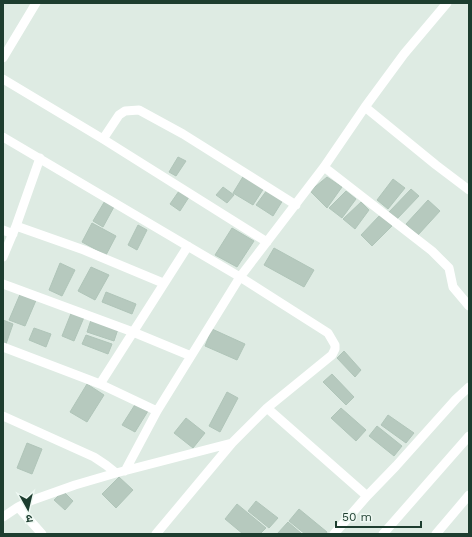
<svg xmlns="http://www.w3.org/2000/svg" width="472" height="537" font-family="'Work Sans','Noto Sans Devanagari',sans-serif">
	<rect width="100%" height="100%" fill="#deebe3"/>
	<!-- building -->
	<path fill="#b6c9be" stroke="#b0c5b9" d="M178 157 186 161 176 176 169 172Z
		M244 175 264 188 253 205 233 193Z
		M327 177 342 187 327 208 310 191Z
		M393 179 405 188 388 209 377 200Z
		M223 187 234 195 227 203 216 195Z
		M411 189 419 196 397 219 389 212Z
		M267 190 283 200 273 216 256 205Z
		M179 191 189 197 180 211 170 204Z
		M346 191 356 199 342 218 329 208Z
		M106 199 115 205 103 227 93 221Z
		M428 200 440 211 418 235 406 224Z
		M361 202 369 210 355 229 343 219Z
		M380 215 392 226 372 246 361 235Z
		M92 223 116 236 106 255 82 242Z
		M138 225 147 230 137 250 128 245Z
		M232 228 254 241 237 267 215 255Z
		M274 248 314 270 304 287 264 265Z
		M60 263 75 270 62 296 49 290Z
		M91 267 109 275 95 300 78 291Z
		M21 292 37 298 25 326 9 320Z
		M106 292 136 304 132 314 102 302Z
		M72 311 85 315 74 341 62 336Z
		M3 320 13 324 6 344 3 343Z
		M91 320 118 329 114 341 87 332Z
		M34 328 51 334 46 347 29 340Z
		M212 329 245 344 237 360 205 346Z
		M86 335 112 344 108 354 82 344Z
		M344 351 361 370 355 377 337 358Z
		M332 374 354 397 346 405 323 382Z
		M87 384 104 395 87 422 70 412Z
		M227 392 238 398 220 432 209 426Z
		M136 403 148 411 135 432 122 425Z
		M341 408 366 430 356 441 331 418Z
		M388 415 414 433 406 443 381 425Z
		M186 418 205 433 193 448 174 433Z
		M377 426 402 446 394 456 369 436Z
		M27 443 42 449 32 474 17 468Z
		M119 477 133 490 116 508 102 494Z
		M63 491 73 501 65 510 54 500Z
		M256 501 278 518 269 528 248 511Z
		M237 504 266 528 260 534H243L225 519Z
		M299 509 327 532 326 534H305L289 521Z
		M288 522 302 534H277Z"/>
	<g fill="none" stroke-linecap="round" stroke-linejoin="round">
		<!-- minor -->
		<path stroke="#fff" stroke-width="9" d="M3 58 36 3
			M3 79 103 139 267 242
			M365 107 436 165 469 190
			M3 137 240 277 328 333 335 345V349L332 355 267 408 232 443 116 473 75 485 30 501 18 507 3 517
			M103 139 119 115 125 111 139 110 183 134 296 205
			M324 167 432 251 449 268 453 287 469 306
			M16 226 84 250 163 283
			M3 230 13 234
			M3 257 16 226 40 158
			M3 284 133 332 191 356
			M3 347 100 384 157 411
			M100 384 188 246
			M267 408 367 496
			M3 416 94 457 106 465 116 473
			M125 471 157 411 240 277 324 167 365 107 404 54 447 3
			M18 507 42 534
			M156 534 232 443
			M334 534 367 496 396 466 456 399 469 387
			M383 534 469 436
			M436 534 469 495"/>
	</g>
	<!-- border -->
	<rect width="472" height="537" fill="none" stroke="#1d3d2f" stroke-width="8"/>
	<!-- north arrow -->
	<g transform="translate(28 509) rotate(172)" stroke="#eef8f2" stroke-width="3" paint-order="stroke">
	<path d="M0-3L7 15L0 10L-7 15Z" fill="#1d3d2f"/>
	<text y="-6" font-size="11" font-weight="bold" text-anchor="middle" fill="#1d3d2f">उ</text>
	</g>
	<!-- scale -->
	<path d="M336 521v6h85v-6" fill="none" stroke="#1d3d2f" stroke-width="2"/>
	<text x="342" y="521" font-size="12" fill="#1d3d2f" stroke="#eef8f2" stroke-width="3" paint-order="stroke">50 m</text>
</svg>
